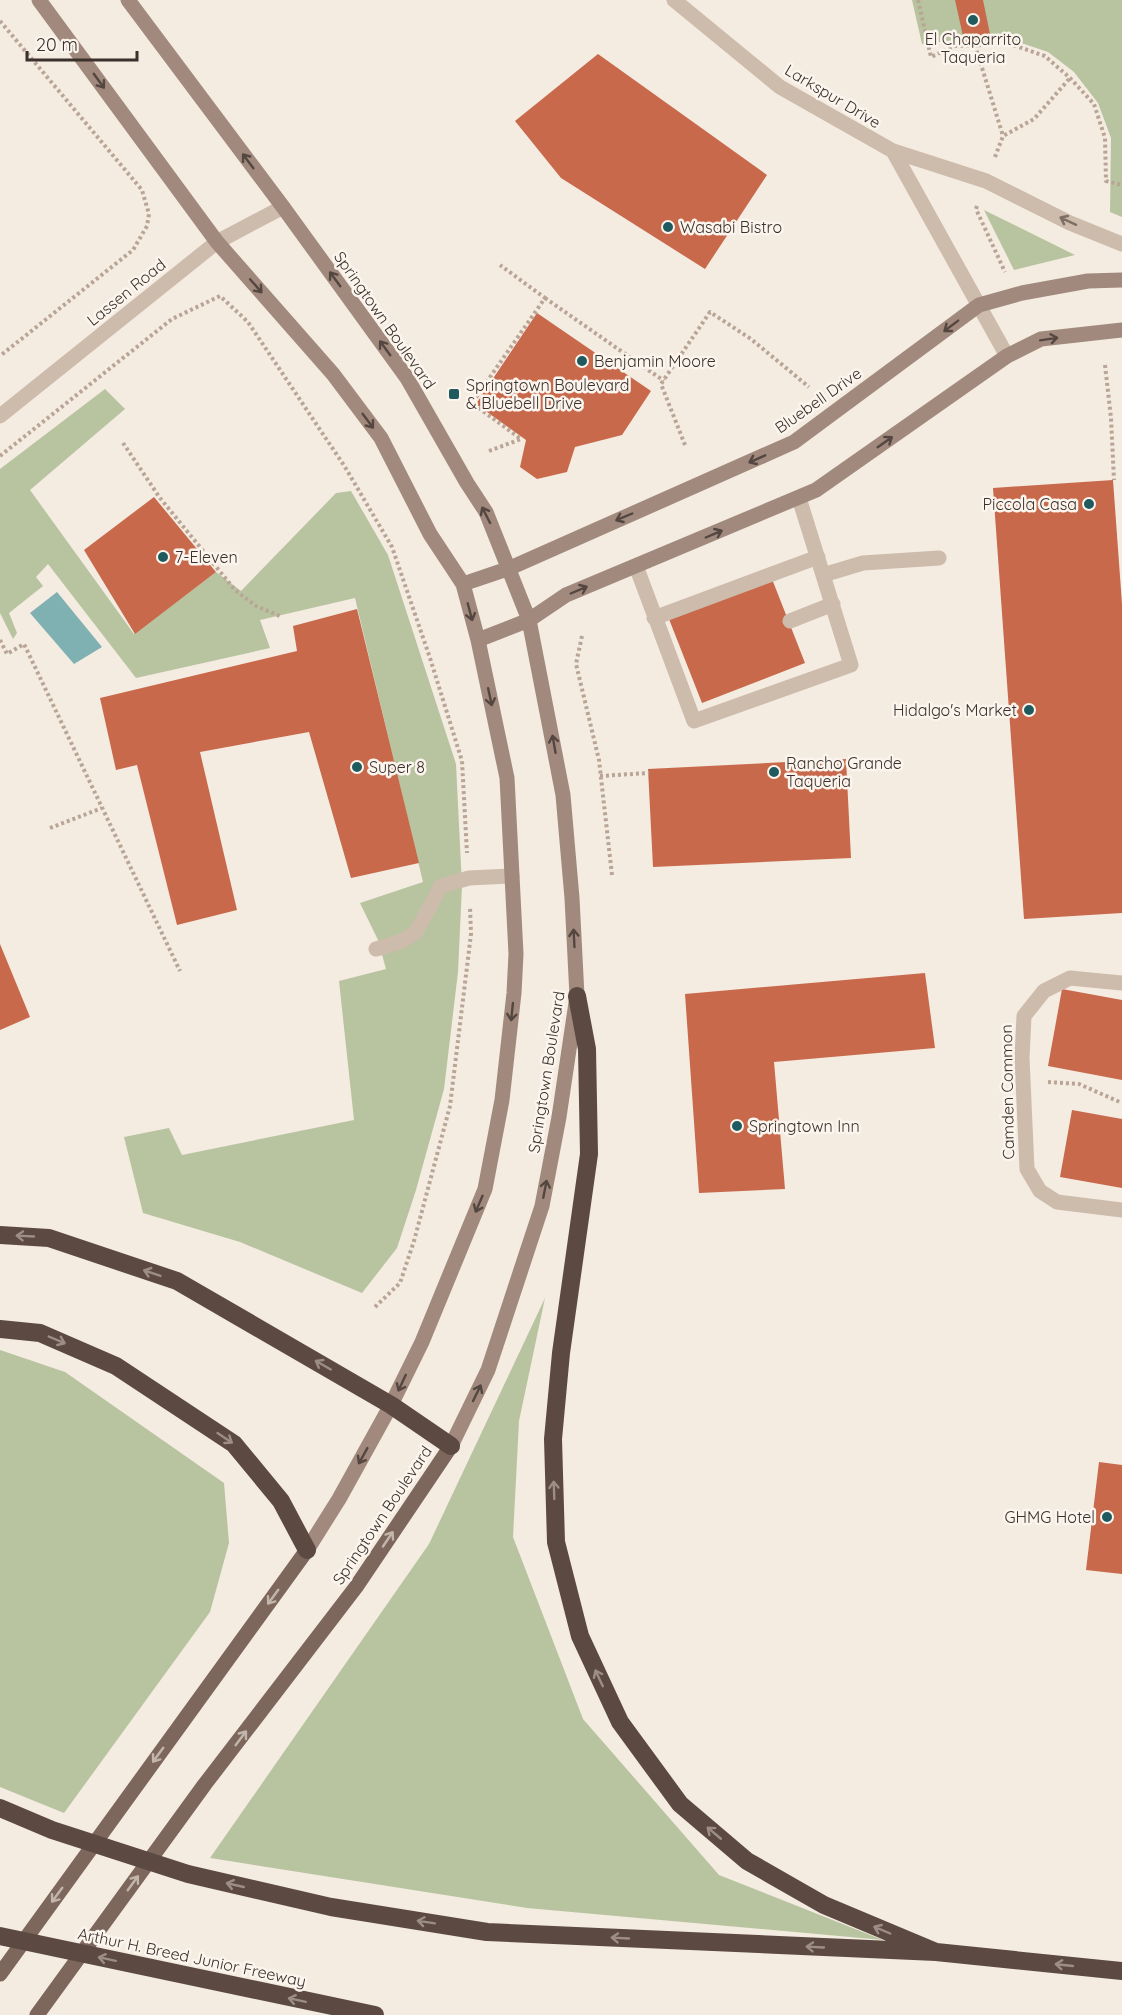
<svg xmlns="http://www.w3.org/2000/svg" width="1122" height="2015" font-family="Quicksand,sans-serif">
	<rect width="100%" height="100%" fill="#f4ebe1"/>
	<!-- green -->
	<path fill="#b8c4a0" d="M912 0H1122V217L1110 212 1111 138 1098 103 1074 72 1048 52 1009 39 980 37 922 44Z
		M984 210 1075 255 1014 270Z
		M105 389 125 409 30 490 134 634 216 572 241 591 336 493 351 491 388 555 456 764 462 886 458 972 444 1089 416 1190 397 1248 362 1293 240 1242 143 1213 124 1137 169 1128 182 1155 354 1120 339 981 386 969 378 940 360 903 423 882 355 598 260 620 270 648 136 678 48 564 36 577 43 586 9 613 17 633 13 639 0 613V469Z
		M545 1298 519 1421 513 1537 583 1719 719 1875 883 1940 527 1908 210 1858 429 1544Z
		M0 1350 65 1372 224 1483 229 1543 210 1612 64 1813 0 1787Z"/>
	<!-- water -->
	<path fill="#7fb0b2" d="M57 592 102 647 74 664 30 613Z"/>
	<!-- building -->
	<path fill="#c8694b" d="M955 0H983L991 39 965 45Z
		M598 54 767 175 705 269 561 178 515 121Z
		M537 313 651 391 622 435 575 447 567 472 537 479 520 467 526 440 476 404Z
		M1113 480 1122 604V913L1024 919 993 488Z
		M154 497 216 572 135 634 84 550Z
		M770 574 805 663 702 703 667 614Z
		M357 609 419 863 351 878 309 732 200 752 237 910 177 925 137 765 116 770 100 698 297 651 293 626Z
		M846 759 851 858 653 867 648 769Z
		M0 944 30 1017 0 1030Z
		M925 973 935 1048 774 1062 785 1189 699 1193 685 994Z
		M1062 989 1122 1000V1080L1048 1066Z
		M1072 1110 1122 1119V1188L1060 1177Z
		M1099 1462 1122 1465V1574L1086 1570Z"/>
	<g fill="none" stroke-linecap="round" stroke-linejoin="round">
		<!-- path -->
		<path stroke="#b9a596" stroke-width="4" stroke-dasharray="3 3" stroke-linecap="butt" d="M918 0 931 57 954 46 1010 44 1045 56 1070 78 1094 104 1105 138 1106 181 1122 185
			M0 21 142 190 149 214 147 226 133 250 0 356
			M975 45 1003 136
			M995 157 1003 136 1034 119 1070 78
			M977 206 976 209 1005 272
			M545 298 664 381
			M1105 365 1111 418 1114 480
			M123 443 160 498 235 590 256 606 282 617
			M685 445 661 384 710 312 751 339 809 387
			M489 451 521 439 472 403 545 298 500 265
			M0 456 172 319 220 296 248 322 345 467 392 547 430 658 462 761 467 853
			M582 636 576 664 599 760 612 875
			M0 640 7 654 24 644 180 971
			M600 776 649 773
			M50 828 102 808
			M1048 1082 1079 1084 1122 1103
			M375 1307 400 1283 414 1241 450 1106 471 934 470 906"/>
		<!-- lane -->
		<path stroke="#cdbbac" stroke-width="15" d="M636 566 694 721 851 665 799 498
			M823 575 863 563 939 558
			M654 618 818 557
			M790 621 833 604
			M376 949 402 941 416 932 441 886 469 878 512 876"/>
		<!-- street -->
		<path stroke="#cdbbac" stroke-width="15" d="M674 0 780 87 893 151 986 181 1070 223 1122 244
			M893 151 1007 356
			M0 416 217 242 283 207
			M1122 983 1070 978 1044 991 1024 1016 1022 1058 1027 1169 1040 1191 1057 1202 1122 1210"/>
		<!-- secondary -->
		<path stroke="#a18a7d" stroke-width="15" d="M39 0 217 242 333 374 381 438 430 534 463 584 478 640 507 778 516 954 514 993 502 1100 485 1189 422 1342 391 1405 339 1499 307 1550
			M128 0 283 207 407 378 467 483 486 512 529 620 563 795 572 898 577 996 559 1117 542 1206 488 1370 451 1446
			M463 584 510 568 794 442 979 305 1022 293 1088 281 1122 280
			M478 640 529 620 566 595 816 490 1007 356 1041 339 1122 330"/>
		<!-- primary -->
		<path stroke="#7d675c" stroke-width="15" d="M0 1974 307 1550
			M37 2015 205 1784 356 1587 451 1446"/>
		<!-- highway -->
		<path stroke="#5c4a42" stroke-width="18" d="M577 996 587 1049 589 1154 561 1353 553 1439 556 1542 580 1636 620 1722 680 1804 747 1861 824 1905 936 1952
			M0 1235 49 1238 177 1281 391 1405 451 1446
			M0 1329 40 1333 116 1366 234 1444 281 1501 307 1550
			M0 1808 52 1830 188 1874 331 1907 487 1932 936 1952 1122 1971
			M0 1936 375 2015"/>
	</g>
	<!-- one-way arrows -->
	<defs><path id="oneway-shaft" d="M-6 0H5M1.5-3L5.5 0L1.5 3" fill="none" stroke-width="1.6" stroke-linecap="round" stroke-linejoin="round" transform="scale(1.5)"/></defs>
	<g stroke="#544640">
		<use href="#oneway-shaft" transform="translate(99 81) rotate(54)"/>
		<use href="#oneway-shaft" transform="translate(248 161) rotate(-127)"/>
		<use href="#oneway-shaft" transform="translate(335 279) rotate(-126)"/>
		<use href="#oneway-shaft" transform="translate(256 286) rotate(49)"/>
		<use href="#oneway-shaft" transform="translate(951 326) rotate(143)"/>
		<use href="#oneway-shaft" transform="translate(1049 339) rotate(-9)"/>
		<use href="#oneway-shaft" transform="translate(385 348) rotate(-126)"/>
		<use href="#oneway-shaft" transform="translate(368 421) rotate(53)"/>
		<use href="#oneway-shaft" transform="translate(885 442) rotate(-35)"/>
		<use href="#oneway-shaft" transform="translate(757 459) rotate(156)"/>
		<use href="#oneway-shaft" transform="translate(486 515) rotate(-117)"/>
		<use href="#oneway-shaft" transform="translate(624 517) rotate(157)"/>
		<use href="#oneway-shaft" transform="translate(714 534) rotate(-23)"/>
		<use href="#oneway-shaft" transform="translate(579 590) rotate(-23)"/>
		<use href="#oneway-shaft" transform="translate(470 612) rotate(75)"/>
		<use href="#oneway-shaft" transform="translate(490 697) rotate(78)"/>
		<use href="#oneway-shaft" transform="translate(554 744) rotate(-100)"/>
		<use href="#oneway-shaft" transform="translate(574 938) rotate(-93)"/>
		<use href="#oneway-shaft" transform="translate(512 1012) rotate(96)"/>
		<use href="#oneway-shaft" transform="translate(545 1189) rotate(-79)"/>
		<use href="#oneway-shaft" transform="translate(479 1204) rotate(113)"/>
		<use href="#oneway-shaft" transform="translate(402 1383) rotate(115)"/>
		<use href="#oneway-shaft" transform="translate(477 1393) rotate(-64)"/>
		<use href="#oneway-shaft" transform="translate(363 1456) rotate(119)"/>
	</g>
	<use stroke="#7d6f65" href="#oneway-shaft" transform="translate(1068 221) rotate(-155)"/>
	<g stroke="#9c8e87">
		<use href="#oneway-shaft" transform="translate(25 1236) rotate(-177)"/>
		<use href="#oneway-shaft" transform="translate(152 1273) rotate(-161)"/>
		<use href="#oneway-shaft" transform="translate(57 1340) rotate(23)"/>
		<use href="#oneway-shaft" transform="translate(323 1365) rotate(-150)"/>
		<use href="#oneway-shaft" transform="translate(225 1438) rotate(34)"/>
		<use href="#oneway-shaft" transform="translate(554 1490) rotate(-92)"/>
		<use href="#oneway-shaft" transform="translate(599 1678) rotate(-115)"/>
		<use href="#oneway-shaft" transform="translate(714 1833) rotate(-140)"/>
		<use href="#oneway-shaft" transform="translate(235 1885) rotate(-167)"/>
		<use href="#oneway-shaft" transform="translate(426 1922) rotate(-171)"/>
		<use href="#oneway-shaft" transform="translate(882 1930) rotate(-157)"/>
		<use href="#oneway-shaft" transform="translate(620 1938) rotate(-177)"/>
		<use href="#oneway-shaft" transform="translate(815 1947) rotate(-177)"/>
		<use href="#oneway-shaft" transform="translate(107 1959) rotate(-168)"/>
		<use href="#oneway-shaft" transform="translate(1064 1965) rotate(-174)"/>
		<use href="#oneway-shaft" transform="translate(297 2000) rotate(-168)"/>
	</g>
	<g stroke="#c2b5ac">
		<use href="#oneway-shaft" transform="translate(388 1539) rotate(-56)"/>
		<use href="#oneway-shaft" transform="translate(273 1597) rotate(126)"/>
		<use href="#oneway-shaft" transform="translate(241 1738) rotate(-53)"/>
		<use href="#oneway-shaft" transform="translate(158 1755) rotate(126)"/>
		<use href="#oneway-shaft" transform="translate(133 1883) rotate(-54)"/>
		<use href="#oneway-shaft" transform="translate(57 1895) rotate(126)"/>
	</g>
	<!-- markers -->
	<g fill="#1f5a5e" stroke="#fbf5ee" stroke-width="2">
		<circle cx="973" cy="20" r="6"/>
		<circle cx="668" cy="227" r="6"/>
		<circle cx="582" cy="361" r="6"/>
		<rect x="448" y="388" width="12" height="12" rx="3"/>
		<circle cx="1089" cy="504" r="6"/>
		<circle cx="163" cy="557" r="6"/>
		<circle cx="1029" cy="710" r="6"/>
		<circle cx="357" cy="767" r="6"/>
		<circle cx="774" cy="772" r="6"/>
		<circle cx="737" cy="1126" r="6"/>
		<circle cx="1107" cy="1517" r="6"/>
	</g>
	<g text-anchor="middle" stroke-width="5" stroke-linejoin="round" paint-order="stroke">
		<!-- poi labels -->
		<g font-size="16" fill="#3b302b" stroke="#fbf5ee" text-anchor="start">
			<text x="973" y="45" text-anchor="middle">El Chaparrito<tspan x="973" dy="18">Taqueria</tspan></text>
			<text x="680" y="233">Wasabi Bistro</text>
			<text x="594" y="367">Benjamin Moore</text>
			<text x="466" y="391">Springtown Boulevard<tspan x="466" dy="18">&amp; Bluebell Drive</tspan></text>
			<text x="1077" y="510" text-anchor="end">Piccola Casa</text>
			<text x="175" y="563">7-Eleven</text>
			<text x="1017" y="716" text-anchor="end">Hidalgo's Market</text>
			<text x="786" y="769">Rancho Grande<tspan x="786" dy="18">Taqueria</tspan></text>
			<text x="369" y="773">Super 8</text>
			<text x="749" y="1132">Springtown Inn</text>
			<text x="1095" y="1523" text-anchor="end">GHMG Hotel</text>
		</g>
		<!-- street labels -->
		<g font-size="16" fill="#3b302b" stroke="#fbf5ee">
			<text transform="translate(833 96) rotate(31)" y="6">Larkspur Drive</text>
			<text transform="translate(126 292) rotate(-39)" y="6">Lassen Road</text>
			<text transform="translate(385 320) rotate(55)" y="6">Springtown Boulevard</text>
			<text transform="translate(818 400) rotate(-35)" y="6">Bluebell Drive</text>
			<text transform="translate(546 1072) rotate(-81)" y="6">Springtown Boulevard</text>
			<text transform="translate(1007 1092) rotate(-91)" y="6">Camden Common</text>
			<text transform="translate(382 1515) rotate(-56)" y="6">Springtown Boulevard</text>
			<text transform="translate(192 1957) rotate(12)" y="6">Arthur H. Breed Junior Freeway</text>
		</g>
	</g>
	<!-- scale -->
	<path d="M27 51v9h110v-9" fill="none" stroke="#3b302b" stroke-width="3"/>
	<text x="36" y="51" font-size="18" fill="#3b302b" stroke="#fbf5ee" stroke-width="4.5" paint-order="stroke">20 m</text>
</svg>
